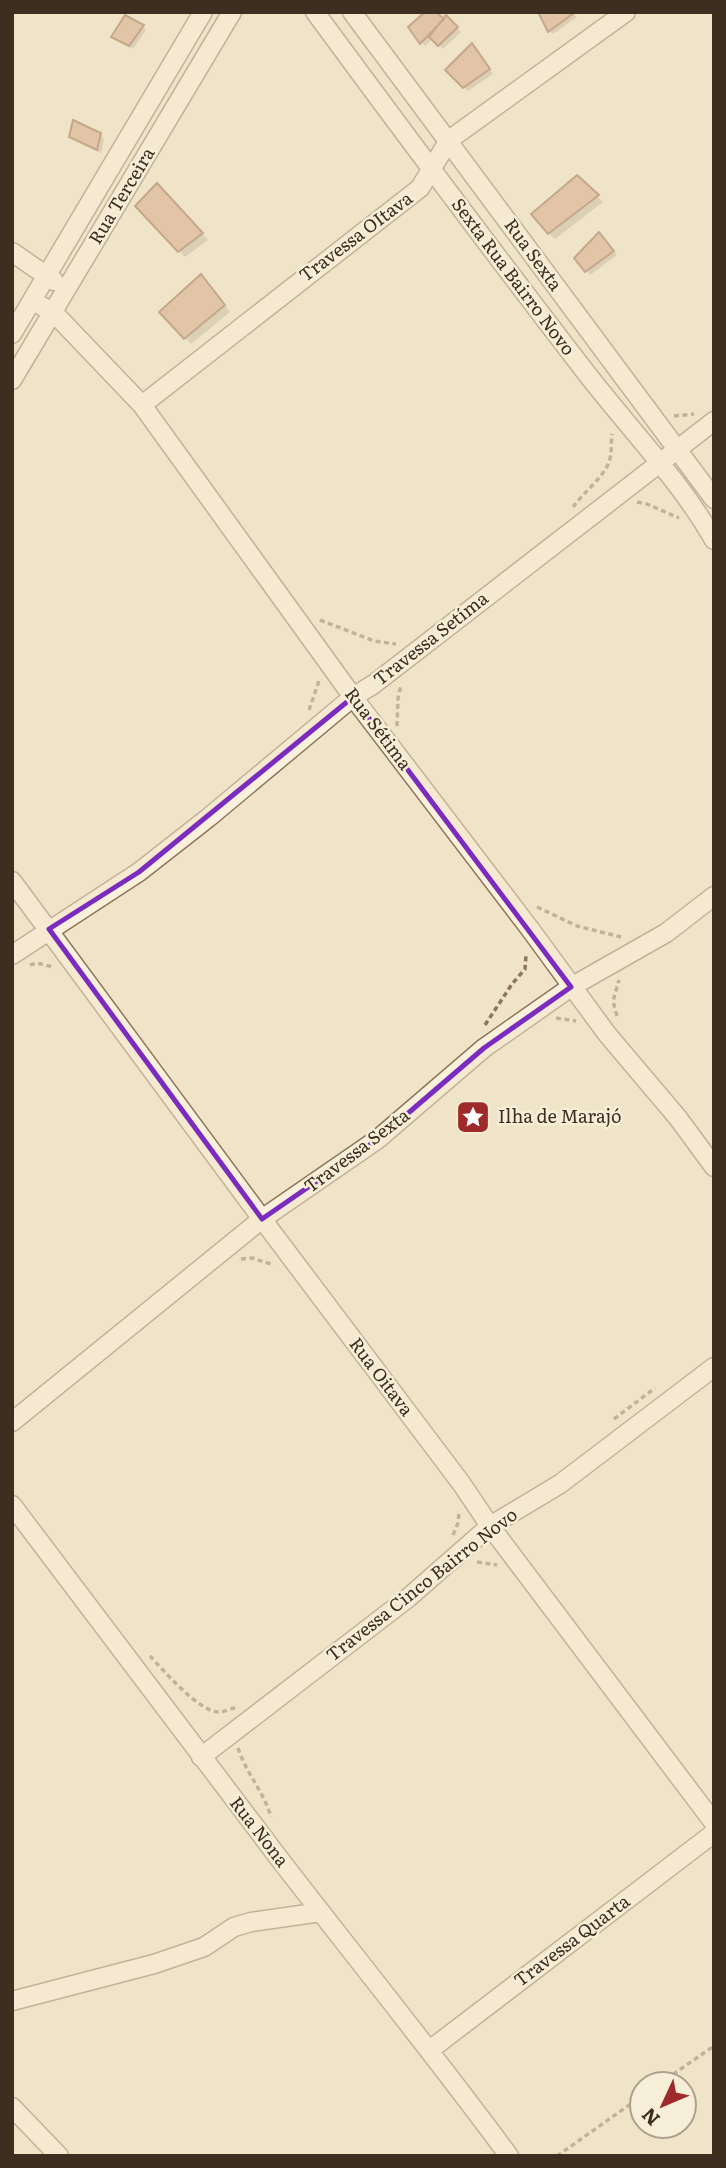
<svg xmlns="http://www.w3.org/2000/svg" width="726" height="2168" font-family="Literata,serif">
	<rect width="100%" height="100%" fill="#f0e4c8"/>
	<!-- shadow -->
	<path fill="#0003" d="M572 12 577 17 553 34 549 31Z
		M447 18 461 32 443 49 433 38 425 46 410 27 444 21Z
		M142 26 146 30 133 49 113 37Z
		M476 49 493 74 468 91 447 70Z
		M100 135 104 139 101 153 71 137Z
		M577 178 603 202 555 239 549 233Z
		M157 185 208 240 185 257 137 206Z
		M603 239 617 255 590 275 577 258Z
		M207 282 230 312 191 344 161 312Z"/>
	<!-- building -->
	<path fill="#cf9f7d" stroke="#8d5f41" stroke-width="2" d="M425 12H436L444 19 420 44 408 27Z
		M538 12H574V13L548 32Z
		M125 15 144 25 129 46 111 37Z
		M446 15 458 27 438 46 429 37Z
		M472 43 490 69 463 88 445 70Z
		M73 120 101 133 97 150 69 137Z
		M577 175 599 195 548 234 531 214Z
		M157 183 203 233 178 252 135 206Z
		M599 232 614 251 585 272 574 258Z
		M201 274 225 305 184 339 159 312Z"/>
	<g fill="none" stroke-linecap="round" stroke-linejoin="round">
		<!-- minor casing -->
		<g stroke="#8d765c" stroke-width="21">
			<path id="minor" d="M315 12C404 133 493 252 584 370 626 425 680 480 714 540
				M352 12 714 499
				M12 252 54 281
				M33 301 54 313 142 405 353 697 530 929 607 1034 678 1118 714 1167
				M12 334 203 12
				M12 380 232 12
				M142 405 420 188 449 140 626 12
				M12 881 262 1219 461 1483 490 1526 714 1823
				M12 955 139 872 208 818 353 697 374 684 714 421
				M12 1422 262 1219 378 1139 484 1048 571 987 666 933 714 896
				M12 1505C101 1623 189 1741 278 1857 355 1957 434 2054 509 2156
				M201 1757 408 1598 490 1526 560 1484 714 1367
				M12 2001 154 1964 204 1947 234 1927 251 1922 321 1912
				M431 2049 714 1833
				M12 2107 59 2156"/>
		</g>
		<!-- path -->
		<path stroke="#8d765c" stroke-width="3.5" stroke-dasharray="5 3.5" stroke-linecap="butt" d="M674 416 694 414
			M637 502 647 504 679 518
			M573 507C583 493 603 478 609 462 612 454 611 443 612 434
			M320 620 374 641 396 644
			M309 710 320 678
			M397 726 398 698 401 685
			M537 907 577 926 621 937
			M30 965 37 963 53 967
			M617 1016 613 1001 619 980
			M556 1018 576 1021
			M485 1025 512 984 525 969 526 955
			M241 1259 252 1258 274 1265
			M614 1419 655 1388
			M453 1535 458 1523 459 1513
			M477 1562 497 1565
			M150 1656C163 1670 199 1712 219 1712 224 1712 231 1709 236 1707
			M238 1748C246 1773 264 1792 271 1817
			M659 2084 714 2046
			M557 2156 642 2096"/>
		<!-- minor -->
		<use href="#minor" stroke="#faf1dc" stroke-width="18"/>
	</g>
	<!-- marked area -->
	<path d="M0 0H726V2168H0ZM353 697 571 987 484 1048 378 1139 262 1219 49 929 139 872Z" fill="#f0e4c8" fill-opacity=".55" fill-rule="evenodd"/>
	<path fill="none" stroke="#7b2cbf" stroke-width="5" stroke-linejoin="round" d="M353 697 571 987 484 1048 378 1139 262 1219 49 929 139 872Z"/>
	<!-- icons -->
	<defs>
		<g id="sight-square" transform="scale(1.75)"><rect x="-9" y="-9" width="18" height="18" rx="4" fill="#9e2a2b" stroke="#f7eed8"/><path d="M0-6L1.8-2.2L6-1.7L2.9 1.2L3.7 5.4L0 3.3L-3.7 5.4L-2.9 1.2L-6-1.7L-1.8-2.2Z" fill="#fff"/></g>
	</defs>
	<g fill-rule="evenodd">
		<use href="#sight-square" x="473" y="1117"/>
	</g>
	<g text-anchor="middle" stroke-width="5" stroke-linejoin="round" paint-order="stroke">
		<!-- street labels -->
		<g font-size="18" fill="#3d2e20" stroke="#f7eed8">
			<text transform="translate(122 196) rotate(-59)" y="6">Rua Terceira</text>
			<text transform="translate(356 237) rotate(-37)" y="6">Travessa OItava</text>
			<text transform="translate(533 255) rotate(54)" y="6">Rua Sexta</text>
			<text transform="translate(513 277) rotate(53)" y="6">Sexta Rua Bairro Novo</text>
			<text transform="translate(431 639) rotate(-38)" y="6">Travessa Setíma</text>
			<text transform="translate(378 729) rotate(53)" y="6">Rua Sétima</text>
			<text transform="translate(357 1151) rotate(-37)" y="6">Travessa Sexta</text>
			<text transform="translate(381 1377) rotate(53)" y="6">Rua Oitava</text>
			<text transform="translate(422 1585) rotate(-38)" y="6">Travessa Cinco Bairro Novo</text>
			<text transform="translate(259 1832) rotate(52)" y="6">Rua Nona</text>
			<text transform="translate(572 1941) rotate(-37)" y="6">Travessa Quarta</text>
		</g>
		<!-- poi labels -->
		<g font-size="18" fill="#3d2e20" stroke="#f7eed8" text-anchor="start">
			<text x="498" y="1123">Ilha de Marajó</text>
		</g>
	</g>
	<!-- border -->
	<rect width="726" height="2168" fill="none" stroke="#3d2e20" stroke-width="28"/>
	<!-- north arrow -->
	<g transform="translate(663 2105) rotate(226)"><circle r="33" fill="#f7eed8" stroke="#ada18e" stroke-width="2"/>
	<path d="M0-5L12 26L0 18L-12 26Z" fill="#9e2a2b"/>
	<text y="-10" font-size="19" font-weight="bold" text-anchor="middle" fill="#3d2e20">N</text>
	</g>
</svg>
